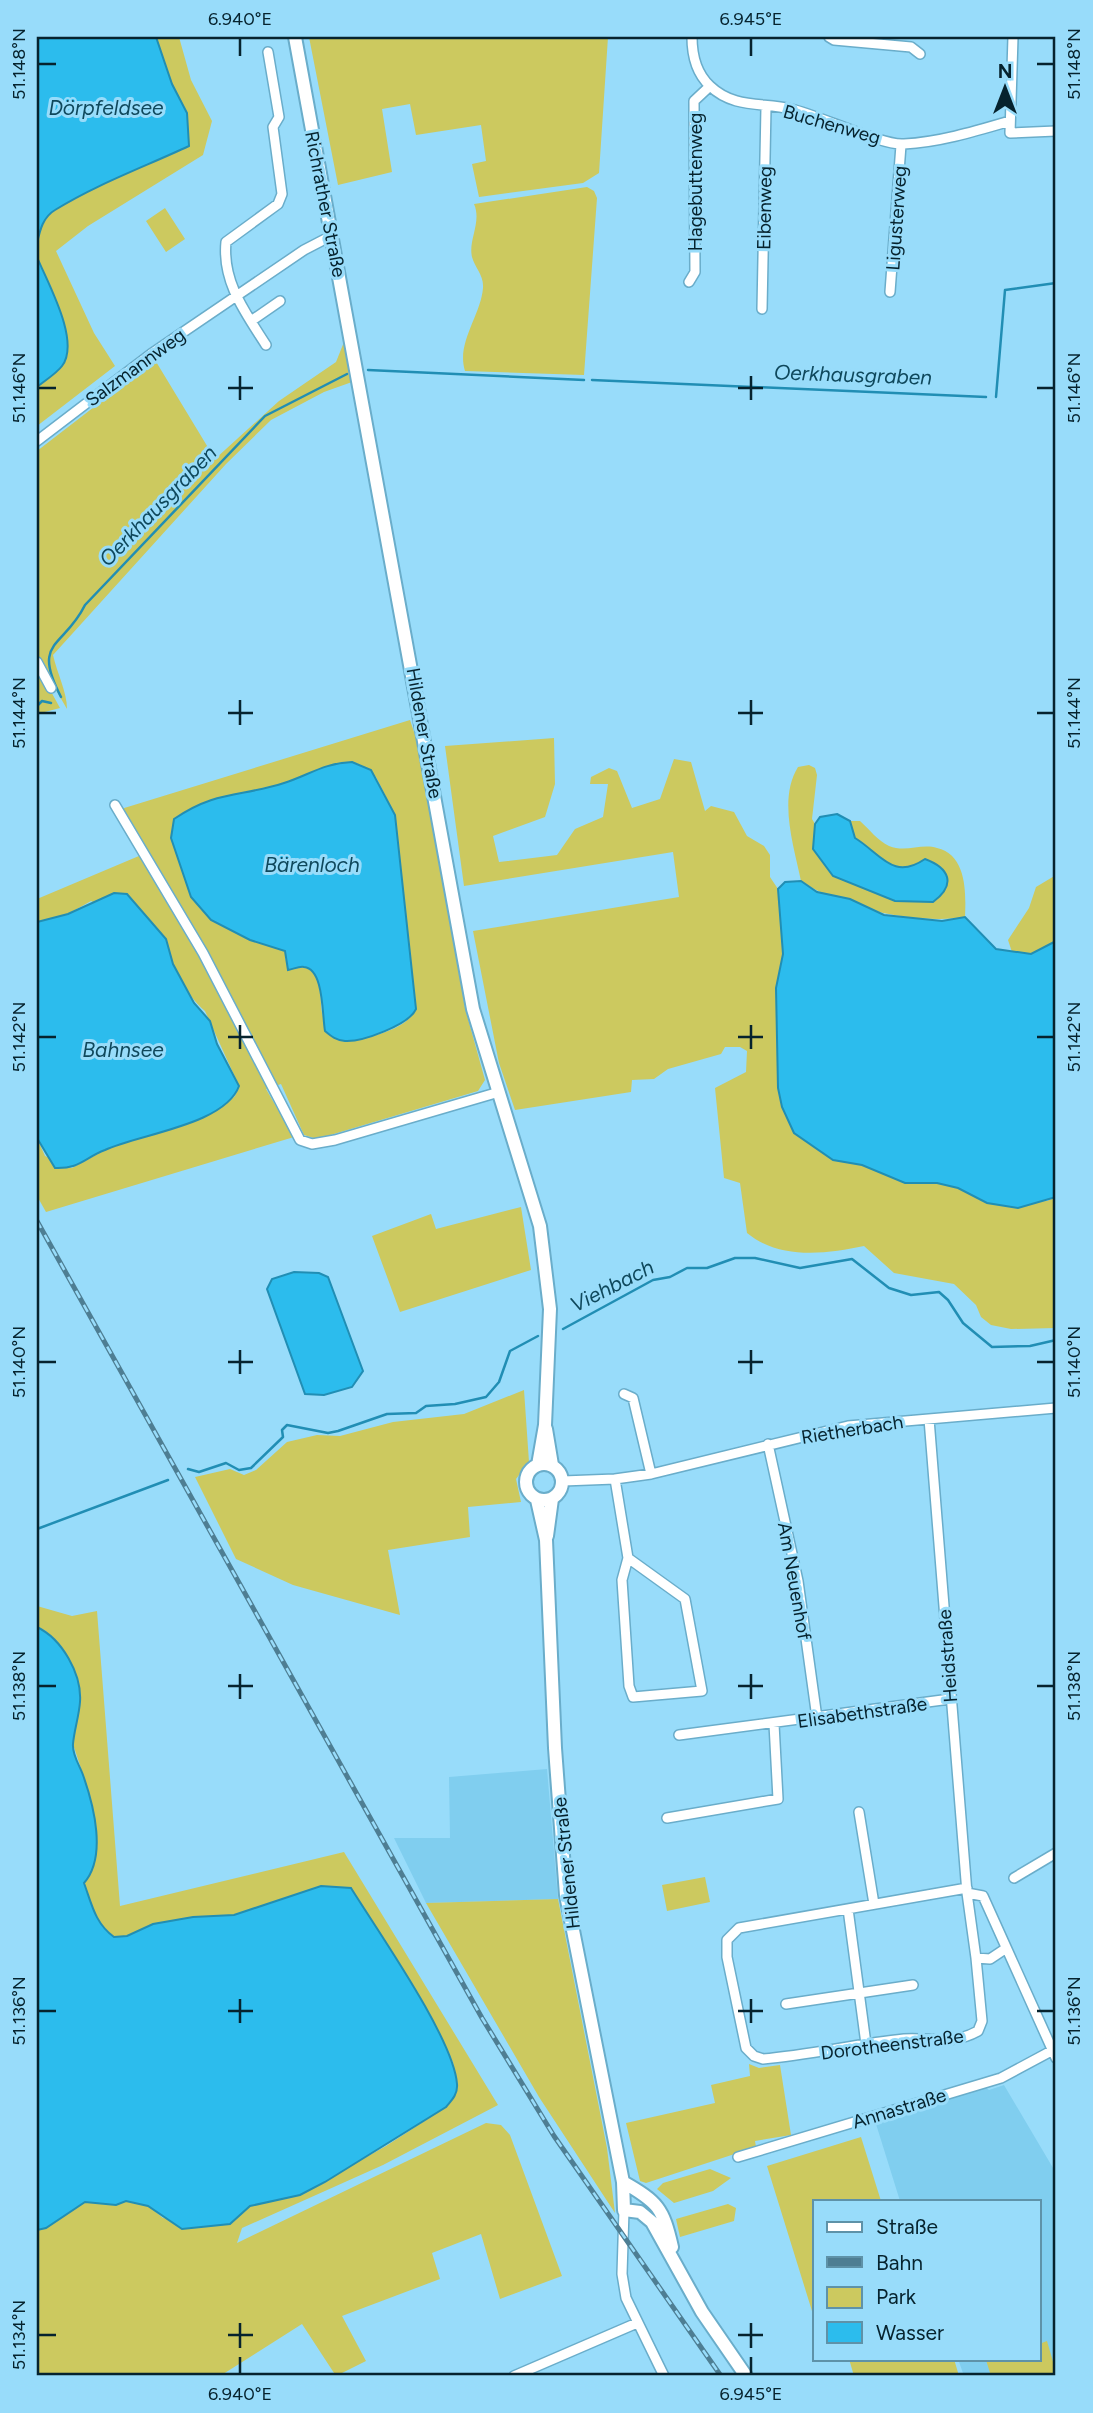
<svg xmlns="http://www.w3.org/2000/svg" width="1093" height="2413" font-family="Figtree,sans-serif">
	<rect width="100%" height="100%" fill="#98dcfa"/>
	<!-- built -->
	<path fill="#80ceef" d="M547 1769 558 1899 426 1903 394 1838H450L449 1777Z
		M1004 2085 1056 2173V2376H964L958 2359H1039V2201H900L876 2124 907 2115 914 2109 985 2087 989 2090Z"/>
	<!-- green -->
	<path fill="#ccc95f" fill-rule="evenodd" d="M156 37H179L191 80 212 121 203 155 88 226 56 251 94 333 115 366 37 426V387L63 365V318L37 257 41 225 53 210 89 189 161 159 187 113 172 84Z
		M309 37H608L599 173 583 183 479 197 472 164 486 161 481 125 416 135 410 104 382 109 392 172 338 185Z
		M587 187 594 191 597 198 584 375 465 371C456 343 481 315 483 288 484 275 475 268 472 257 468 240 482 222 474 204Z
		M165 208 185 239 166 252 146 221Z
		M344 342 352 382 324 392 271 420 226 464 53 655C57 673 67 692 67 709L37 657V451L155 360 215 459 279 401 336 362Z
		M37 666 60 708 37 714Z
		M410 720 423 759 465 1008 485 1080 478 1091 317 1139 304 1135 281 1084 266 1089 294 1137 46 1212 37 1196V1138L45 1156 72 1168 105 1150 222 1107 235 1096 239 1086 205 1011C185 994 170 965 166 939L91 901 68 914 37 922V899L146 853 121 809ZM344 762H352L376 777 395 815 416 1009C406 1032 358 1042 335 1039 331 1031 324 1022 322 1013 319 993 324 972 302 966L295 969 285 959V951L211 920 174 819C211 794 242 795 282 784 304 778 322 766 344 762Z
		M554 738 555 784 545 817 493 836 499 862 557 855 575 829 603 817 608 784H590L591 777 609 768 617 771 632 808 660 799 674 759 691 762 705 811 711 806 734 812 747 836 764 846 770 855V877L778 889 783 954 776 988 778 1088 833 1160 862 1165 905 1183H937L958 1188 987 1203 1047 1201 1056 1197V1328L1011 1329 991 1325 981 1317 976 1305 954 1284 894 1273 864 1246C826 1254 780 1260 747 1233L740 1183 724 1178 715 1088 746 1072 747 1051 740 1047H725L721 1054 668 1069 654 1079 632 1080 631 1092 515 1110 499 1063 473 931 679 897 673 852 464 886 445 746Z
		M809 765 815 768 817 775 812 819 815 824 813 849 895 901 916 865C911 865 904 868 899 868 891 868 865 845 855 838L850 821H860C869 829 878 841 889 846 906 853 921 843 937 848 967 855 966 893 965 917 918 925 840 908 801 881 794 847 778 799 798 767Z
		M1056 875V941L1031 954 1012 952 1008 940 1029 908 1036 887Z
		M521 1207 531 1270 400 1312 372 1236 431 1214 436 1229Z
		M524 1390 529 1462 516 1479 521 1502 468 1507 470 1537 388 1550 400 1615 293 1585 236 1559 195 1477 230 1469 244 1475 256 1470 287 1442 317 1435 340 1436 393 1422 464 1414Z
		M37 1606 72 1616 97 1611 120 1906 344 1852 498 2105 383 2165 242 2228 237 2243 486 2123 501 2125 510 2135 562 2276 500 2299 481 2234 432 2253 440 2279 342 2316 366 2361 336 2376 302 2324 220 2376H37V2230L46 2228 85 2202 116 2205 126 2201 149 2206 163 2218 230 2224 250 2206 300 2194 386 2146 446 2107 457 2086 453 2062 411 1985 350 1888 321 1886 234 1915 193 1917 153 1924 127 1936 114 1937 95 1918 84 1883 95 1833 88 1790 73 1744 81 1699 76 1679 46 1631 37 1627Z
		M705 1877 710 1902 667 1911 662 1885Z
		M558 1899 607 2148 615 2213 539 2097 426 1903Z
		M749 2064 759 2068 780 2065 791 2135 755 2141 756 2147 646 2183 640 2181 626 2123 715 2103 711 2085 750 2076Z
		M861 2137 881 2201H815V2310L812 2311 767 2166Z
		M710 2169 731 2178 713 2191 674 2203 657 2189 663 2183Z
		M728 2204 736 2208 734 2221 680 2237 676 2219Z
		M1047 2341 1056 2372 1042 2376H991L986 2360 1039 2359V2344Z
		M849 2359H954L959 2376H854Z"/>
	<!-- water -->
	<path fill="#2cbced" stroke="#218eb4" stroke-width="2" d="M37 37H156L172 84 187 113 189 146C144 167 97 184 55 210 43 217 40 230 37 243Z
		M37 257C47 282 81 341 62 366 56 374 44 381 37 387Z
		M352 762 371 770 395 815 416 1009C409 1025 362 1042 345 1041 336 1040 332 1037 325 1031 322 1014 324 969 304 967 299 966 294 969 288 970L285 951 250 940 211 920 191 897 171 838 174 819C216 790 241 797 284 783 309 775 324 763 352 762Z
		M837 814 850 821 855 838C881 854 893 881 925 859 949 868 957 884 933 902L895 901 833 876 813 849 815 824 820 817Z
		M801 881 817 892 850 899 884 915 942 921 965 917 996 949 1031 954 1056 941V1197L1018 1208 987 1203 958 1188 937 1183H905L862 1165 833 1160 794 1133 782 1107 778 1088 776 988 783 954 778 889 785 882Z
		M114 893 127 894 166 939 173 964 194 1003 210 1021 217 1044 239 1086C225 1125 139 1134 105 1150 84 1158 80 1169 55 1168L37 1138V922L68 914Z
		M294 1272 319 1273 328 1277 363 1371 352 1387 324 1395 305 1394 267 1289 272 1279Z
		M37 1627C62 1639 82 1674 80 1702 79 1716 74 1731 73 1744 72 1755 80 1766 83 1775 94 1806 107 1857 84 1883 92 1905 95 1923 114 1937L127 1936 153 1924 193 1917 234 1915 321 1886 351 1888C377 1930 454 2039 457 2084 458 2094 452 2100 446 2107L325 2182 300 2195 250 2206 230 2224 182 2229 148 2206 126 2201 116 2205 85 2202 46 2228 37 2230Z"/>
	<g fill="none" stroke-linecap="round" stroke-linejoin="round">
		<!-- stream -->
		<path stroke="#218eb4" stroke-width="2.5" d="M368 370 584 380
			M592 380 986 397
			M996 397 1005 290 1056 283
			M61 697C31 640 64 648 85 605L265 416 347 374
			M37 706 42 701 51 703
			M563 1329 653 1280 670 1277 687 1268H707L735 1258H755L800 1268 852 1259 889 1288 911 1295 939 1292 948 1300 963 1323 992 1347 1030 1346 1056 1340
			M188 1469 199 1472 226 1463 239 1470 251 1468 283 1437 282 1430 287 1425 328 1433 338 1431 387 1414 416 1413 426 1406 455 1404 486 1397 499 1382 510 1351 538 1336
			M37 1529 168 1480"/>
		<!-- street casing -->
		<g stroke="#6aadca" stroke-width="12">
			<path id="street" d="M692 37C692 55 696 73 710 86 734 109 763 102 791 109 818 115 883 146 904 144 940 142 976 131 1010 121
				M829 37 834 40 911 47 920 54
				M1013 37 1010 133 1056 131
				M689 282 695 272 694 101 710 86
				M890 292 901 145
				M762 309 766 107
				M251 321 280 301
				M266 345C245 312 222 282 226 242L278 204 282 194 273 127 279 117 268 52
				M37 441 151 354 304 250 331 236
				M37 662 51 688
				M115 805 203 953 300 1140 312 1144 335 1140 499 1092
				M624 1394 633 1398 651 1474
				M929 1419 967 1893 983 1896 1056 2058
				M768 1444 798 1581 817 1718
				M615 1479 628 1558 622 1580 629 1686 633 1697 702 1691 685 1599 628 1558
				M563 1481 615 1479 651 1474 848 1426 1056 1408
				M679 1735 950 1699
				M859 1812 874 1904
				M667 1818 778 1799 774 1724
				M1014 1878 1056 1853
				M967 1888 739 1928 727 1940V1957L746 2048 754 2056 763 2059C810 2055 856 2044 904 2039 931 2037 951 2046 978 2031L982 2021 976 1958
				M967 1893 976 1958 990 1959 1005 1949
				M848 1909 866 2044
				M786 2004 913 1985
				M738 2157 1001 2078 1055 2049
				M624 2210 622 2274 626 2298 664 2376
				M514 2376 637 2323"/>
		</g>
		<!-- secondary casing -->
		<g stroke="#6aadca" stroke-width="16">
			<path id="secondary" d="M295 37 473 1009 540 1226 550 1309 545 1425 538 1465
				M546 1429 552 1465
				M526 1482a18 18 0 1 1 36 0a18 18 0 1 1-36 0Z
				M537 1500 546 1540 555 1748 566 1895 623 2182 624 2210 640 2212 652 2222 702 2312 746 2376
				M547 1536 552 1499
				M623 2182C658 2202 663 2208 672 2247"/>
		</g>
		<!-- street -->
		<use href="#street" stroke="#fff" stroke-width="9"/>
		<!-- secondary -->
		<use href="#secondary" stroke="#fff" stroke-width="12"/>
		<!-- rail casing -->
		<g stroke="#4e7e93" stroke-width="5">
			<path id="rail" d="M37 1221 482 2018 554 2136 721 2376"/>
		</g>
		<!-- rail -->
		<use href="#rail" stroke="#98dcfa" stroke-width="2.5" stroke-dasharray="8" stroke-linecap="butt"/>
	</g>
	<!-- ticks -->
	<path fill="none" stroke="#06232e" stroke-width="2.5" d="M240 38V56M751 38V56M38 64H56M1037 64H1054M240 376V400M751 376V400M38 388H56M228 388H253M738 388H763M1037 388H1054M240 700V725M751 700V725M38 713H56M228 713H253M738 713H763M1037 713H1054M240 1025V1049M751 1025V1049M38 1037H56M228 1037H253M738 1037H763M1037 1037H1054M240 1350V1374M751 1350V1374M38 1362H56M228 1362H253M738 1362H763M1037 1362H1054M240 1674V1699M751 1674V1699M38 1686H56M228 1686H253M738 1686H763M1037 1686H1054M240 1999V2023M751 1999V2023M38 2011H56M228 2011H253M738 2011H763M1037 2011H1054M240 2323V2348M751 2323V2348M38 2335H56M228 2335H253M738 2335H763M240 2357V2374M751 2357V2374"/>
	<g text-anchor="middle" stroke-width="6" stroke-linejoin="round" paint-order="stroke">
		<!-- street labels -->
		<g font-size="19" fill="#06232e" stroke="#98dcfa">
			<text transform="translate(832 124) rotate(16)" y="7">Buchenweg</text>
			<text transform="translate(695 182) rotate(-90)" y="7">Hagebuttenweg</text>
			<text transform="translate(326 204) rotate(79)" y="7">Richrather Straße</text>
			<text transform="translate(764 208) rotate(-89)" y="7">Eibenweg</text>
			<text transform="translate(896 218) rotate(-86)" y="7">Ligusterweg</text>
			<text transform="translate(135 367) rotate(-36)" y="7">Salzmannweg</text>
			<text transform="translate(425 733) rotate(80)" y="7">Hildener Straße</text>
			<text transform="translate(852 1429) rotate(-9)" y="7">Rietherbach</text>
			<text transform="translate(795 1581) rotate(80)" y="7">Am Neuenhof</text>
			<text transform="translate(947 1656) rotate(-94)" y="7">Heidstraße</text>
			<text transform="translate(862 1712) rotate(-8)" y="7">Elisabethstraße</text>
			<text transform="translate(566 1863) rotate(-96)" y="7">Hildener Straße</text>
			<text transform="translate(892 2044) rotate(-7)" y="7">Dorotheenstraße</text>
			<text transform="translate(899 2108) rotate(-17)" y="7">Annastraße</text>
		</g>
		<!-- water labels -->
		<g font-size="21" font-style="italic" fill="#0f485c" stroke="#98dcfa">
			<text x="106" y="115">Dörpfeldsee</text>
			<text transform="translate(853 375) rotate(2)" y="7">Oerkhausgraben</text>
			<text transform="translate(158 506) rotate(-46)" y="7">Oerkhausgraben</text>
			<text x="312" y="872">Bärenloch</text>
			<text x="123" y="1057">Bahnsee</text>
			<text transform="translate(612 1286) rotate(-27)" y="7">Viehbach</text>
		</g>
	</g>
	<!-- border -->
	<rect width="1093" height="2413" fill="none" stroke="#98dcfa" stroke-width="77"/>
	<!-- legend -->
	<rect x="813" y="2200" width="228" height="161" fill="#98dcfa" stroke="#5e92a8" stroke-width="2"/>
	<rect x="827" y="2222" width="35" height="10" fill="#ffffff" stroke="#5e92a8" stroke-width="2"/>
	<text x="876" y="2234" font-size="21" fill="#06232e">Straße</text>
	<rect x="827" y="2257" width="35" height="10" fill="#4e7e93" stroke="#5e92a8" stroke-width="2"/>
	<text x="876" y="2270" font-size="21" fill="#06232e">Bahn</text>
	<rect x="827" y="2287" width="35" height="21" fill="#ccc95f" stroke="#5e92a8" stroke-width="2"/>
	<text x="876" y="2304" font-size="21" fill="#06232e">Park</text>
	<rect x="827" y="2322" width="35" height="21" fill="#2cbced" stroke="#5e92a8" stroke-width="2"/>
	<text x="876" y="2340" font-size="21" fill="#06232e">Wasser</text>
	<!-- north arrow -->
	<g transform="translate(1005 88)" stroke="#98dcfa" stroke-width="5" paint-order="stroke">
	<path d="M0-5L12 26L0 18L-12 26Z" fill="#06232e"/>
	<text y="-10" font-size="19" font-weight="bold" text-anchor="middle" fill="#06232e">N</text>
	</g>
	<rect x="38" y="38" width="1016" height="2336" fill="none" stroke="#06232e" stroke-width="2.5"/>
	<g font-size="18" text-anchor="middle" fill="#06232e">
		<text x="240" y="25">6.940°E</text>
		<text x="751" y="25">6.945°E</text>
		<text transform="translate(19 64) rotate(-90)" y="6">51.148°N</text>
		<text transform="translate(1074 64) rotate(-90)" y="6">51.148°N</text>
		<text transform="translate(19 388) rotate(-90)" y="6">51.146°N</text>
		<text transform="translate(1074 388) rotate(-90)" y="6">51.146°N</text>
		<text transform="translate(19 713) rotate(-90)" y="6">51.144°N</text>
		<text transform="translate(1074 713) rotate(-90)" y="6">51.144°N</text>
		<text transform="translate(19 1037) rotate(-90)" y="6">51.142°N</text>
		<text transform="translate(1074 1037) rotate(-90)" y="6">51.142°N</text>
		<text transform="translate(19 1362) rotate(-90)" y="6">51.140°N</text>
		<text transform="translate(1074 1362) rotate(-90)" y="6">51.140°N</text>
		<text transform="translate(19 1686) rotate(-90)" y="6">51.138°N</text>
		<text transform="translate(1074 1686) rotate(-90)" y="6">51.138°N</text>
		<text transform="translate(19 2011) rotate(-90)" y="6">51.136°N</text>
		<text transform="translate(1074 2011) rotate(-90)" y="6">51.136°N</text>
		<text transform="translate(19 2335) rotate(-90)" y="6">51.134°N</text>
		<text x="240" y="2400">6.940°E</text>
		<text x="751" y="2400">6.945°E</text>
	</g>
</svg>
